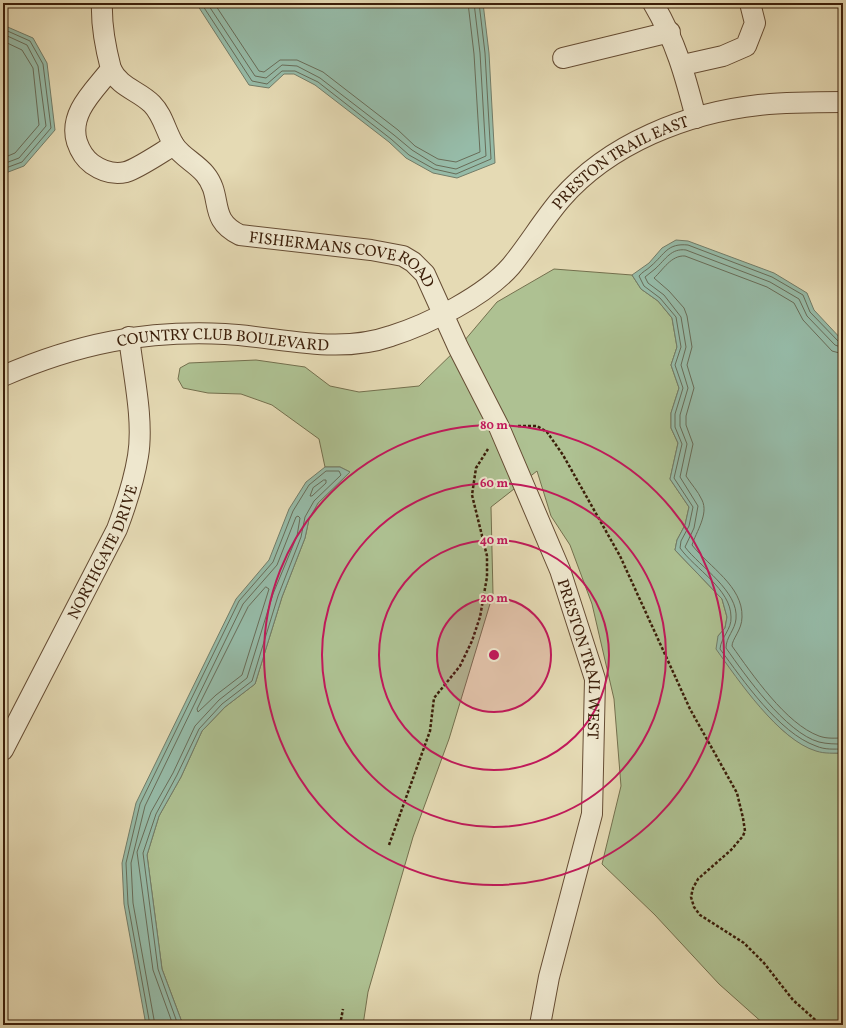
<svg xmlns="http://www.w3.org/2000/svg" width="846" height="1028" font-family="Vollkorn,serif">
	<rect width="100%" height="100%" fill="#e5dab4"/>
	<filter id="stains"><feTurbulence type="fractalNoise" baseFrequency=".005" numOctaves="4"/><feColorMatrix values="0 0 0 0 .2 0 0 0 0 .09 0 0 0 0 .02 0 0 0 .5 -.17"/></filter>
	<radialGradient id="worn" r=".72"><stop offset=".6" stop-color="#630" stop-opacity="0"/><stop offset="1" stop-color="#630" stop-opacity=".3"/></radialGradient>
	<!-- green -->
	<path fill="#aec192" stroke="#74704e" d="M554 269 632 275 641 289 658 301 672 318 677 347 671 365 679 388 671 413V428L678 443 670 479 689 507 685 525 677 540 675 550 722 599 727 617 725 628 718 636C747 684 778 756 843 753V1025H765L719 984 655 915 602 864 621 786 614 699 592 604 570 545 551 516 537 471 491 507 493 594 449 739 413 837 368 992 363 1025H183L162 969 147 855 159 816 181 777 202 731 225 707 255 684 282 597 305 538 309 519 318 503 350 472 340 467H325L319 439 272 405 241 394 208 393 183 388 178 379 180 368 189 363 256 360 305 367 330 386 359 392 419 386 459 347 497 302Z"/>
	<!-- water -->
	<path fill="#96bba8" stroke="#727c68" d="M196 3H483L489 53 495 163 457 178 433 173 406 158 389 142 315 85 294 74H284L269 88 249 85Z
		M3 25 33 38 47 63 55 130 24 166 3 174Z
		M676 240 688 241 774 273 807 293 814 310 843 341V753C834 753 825 754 816 751 779 740 738 680 716 649L718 636 725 628 727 617 722 599 675 550 677 540 685 525 689 507 670 479 678 443 671 428V413L679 388 671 365 677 347 672 318 658 301 641 289 632 275 649 263 662 248Z
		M325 467H340L350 472 318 503 309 519 305 538 282 597 255 684 225 707 202 731 181 777 159 816 147 855 162 969 183 1025H146L124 904 122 863 136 803 236 599 269 560 289 509 306 482Z"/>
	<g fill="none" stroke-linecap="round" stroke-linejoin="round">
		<!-- shore -->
		<path stroke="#686c58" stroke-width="1" d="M201 3 252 81 267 84 282 71H295L318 82 391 139 409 155 434 169 456 174 491 159 485 53 479 3
			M207 3 255 76 266 78 282 65 297 66 320 78 394 135 412 150 436 165 456 169 486 156 480 53 474 3
			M214 3 259 71 264 72 280 60H297L323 72 398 130 415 146 438 159 456 162 480 152 474 54 468 3
			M3 29 30 41 43 64 51 128 22 162 3 169
			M3 34 27 45 38 66 46 126 19 158 3 164
			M3 41 22 50 33 68 39 125 15 153 3 158
			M843 343 839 342 810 312 803 295 772 277 688 245C667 243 665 254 651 266 647 270 642 272 639 276L644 286 660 298 676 317 681 347 675 365 683 388 675 414V427L682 444 674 478 693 507 689 526 681 541 680 548C695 569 731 589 731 617 732 629 721 637 720 649 743 680 779 733 816 746 825 750 834 749 843 749
			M843 348 835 345 807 316 799 299 770 282 686 250C671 248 666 259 655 269 652 272 648 274 645 277L648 283 664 295 681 317 686 347 681 365 688 388 680 415V426L687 444 680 477 698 506 694 528 685 547C700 567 739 591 736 619 735 630 726 637 726 648 745 675 786 733 819 742 827 744 835 744 843 744
			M843 354 832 351 803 320 794 303 767 287 685 256C671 255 663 270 654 278L669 291 684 308 687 316 692 347 687 365 694 388 686 416V425L693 444 686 476C691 484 698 491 702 500 709 514 696 532 692 545 709 567 743 586 742 617 742 630 732 639 732 646 752 674 786 724 819 736 827 739 835 738 843 738
			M324 480H326V483L312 496H310L313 488Z
			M266 587 269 589 242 675 216 695 198 712 197 709 248 607Z
			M150 1025 128 904 126 863 140 804 239 601 273 562 293 511 309 485 326 471H339L341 475 314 501 305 517 301 537 278 596 252 681 222 704 199 729 177 775 156 814 143 853 158 969 178 1025
			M155 1025 133 903 131 863 145 806 243 604 277 565 296 517 298 516 300 518 297 536 273 594 247 678 219 700 195 726 173 773 151 812 137 852 153 970 173 1025"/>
		<!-- minor casing -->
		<g stroke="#664d34" stroke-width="22">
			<g id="minor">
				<path d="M102 3C101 26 105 46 111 69 95 90 68 113 77 142 80 151 84 158 92 164 102 171 114 175 126 172 139 168 162 152 174 145"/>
				<path d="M653 3C676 42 685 75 696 118"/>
				<path d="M563 58 670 32"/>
				<path d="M683 65 723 56 746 46 755 23 750 3"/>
				<path id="s1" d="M111 69C120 88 138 90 152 104 163 115 166 132 174 145 182 157 196 163 205 174 224 197 207 219 240 235L371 250 403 256 413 262 425 274 458 347 499 427 560 570 595 679 592 814 549 977 540 1025"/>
				<path id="s2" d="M3 376C77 344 144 330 225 334 280 337 337 355 391 336 429 324 485 296 511 266 529 244 543 220 561 199 610 143 687 113 759 105 787 102 815 102 843 102"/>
				<path id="s3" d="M3 750 117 529C126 505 134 481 138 456 144 420 133 373 129 337"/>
			</g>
		</g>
		<!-- path -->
		<path stroke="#3b1e09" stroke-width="2.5" stroke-dasharray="3 2" stroke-linecap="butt" d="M518 426H537L547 432 563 455 620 556 690 709 737 793 743 818 745 831 743 836 731 850 698 879 693 888 691 897 694 907 700 915 744 943 764 963 793 1000 821 1025
			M389 845 430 731 434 698 460 666 472 641 480 617 487 577V556L472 495 476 468 488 449
			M340 1025 343 1009"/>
		<!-- minor -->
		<use href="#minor" stroke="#eee7ce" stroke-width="20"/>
	</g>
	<!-- distance rings -->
	<circle cx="494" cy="655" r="57" fill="#c2185b" fill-opacity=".12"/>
	<g fill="none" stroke="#c2185b" stroke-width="2">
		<circle cx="494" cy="655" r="57"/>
		<circle cx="494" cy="655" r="115"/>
		<circle cx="494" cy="655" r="172"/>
		<circle cx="494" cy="655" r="230"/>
	</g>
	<g text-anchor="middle" stroke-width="4" stroke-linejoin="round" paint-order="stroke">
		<!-- street labels -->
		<g font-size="16" fill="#3b1e09" stroke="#eee7ce">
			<text dy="6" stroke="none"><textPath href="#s2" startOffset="690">PRESTON TRAIL EAST</textPath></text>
			<text dy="6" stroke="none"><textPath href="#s1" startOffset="325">FISHERMANS COVE ROAD</textPath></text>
			<text dy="6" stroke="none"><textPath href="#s2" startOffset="226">COUNTRY CLUB BOULEVARD</textPath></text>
			<text dy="6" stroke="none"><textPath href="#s3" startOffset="222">NORTHGATE DRIVE</textPath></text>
			<text dy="6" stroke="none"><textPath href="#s1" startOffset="828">PRESTON TRAIL WEST</textPath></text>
		</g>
	</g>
	<circle cx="494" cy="655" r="6" fill="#c2185b" stroke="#eee7ce" stroke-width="2"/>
	<g font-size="12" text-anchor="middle" font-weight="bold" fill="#c2185b" stroke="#eee7ce" stroke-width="4" stroke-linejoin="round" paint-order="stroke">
		<text x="494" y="429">80 m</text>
		<text x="494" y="487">60 m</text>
		<text x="494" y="544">40 m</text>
		<text x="494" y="602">20 m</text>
	</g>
	<!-- margin -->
	<rect width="846" height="1028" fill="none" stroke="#e5dab4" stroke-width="16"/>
	<rect x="4" y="4" width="838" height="1020" fill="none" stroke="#3b1e09" stroke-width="2"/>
	<rect x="8" y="8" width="830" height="1012" fill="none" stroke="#3b1e09"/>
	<rect width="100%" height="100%" filter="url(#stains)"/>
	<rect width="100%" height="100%" fill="url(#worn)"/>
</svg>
